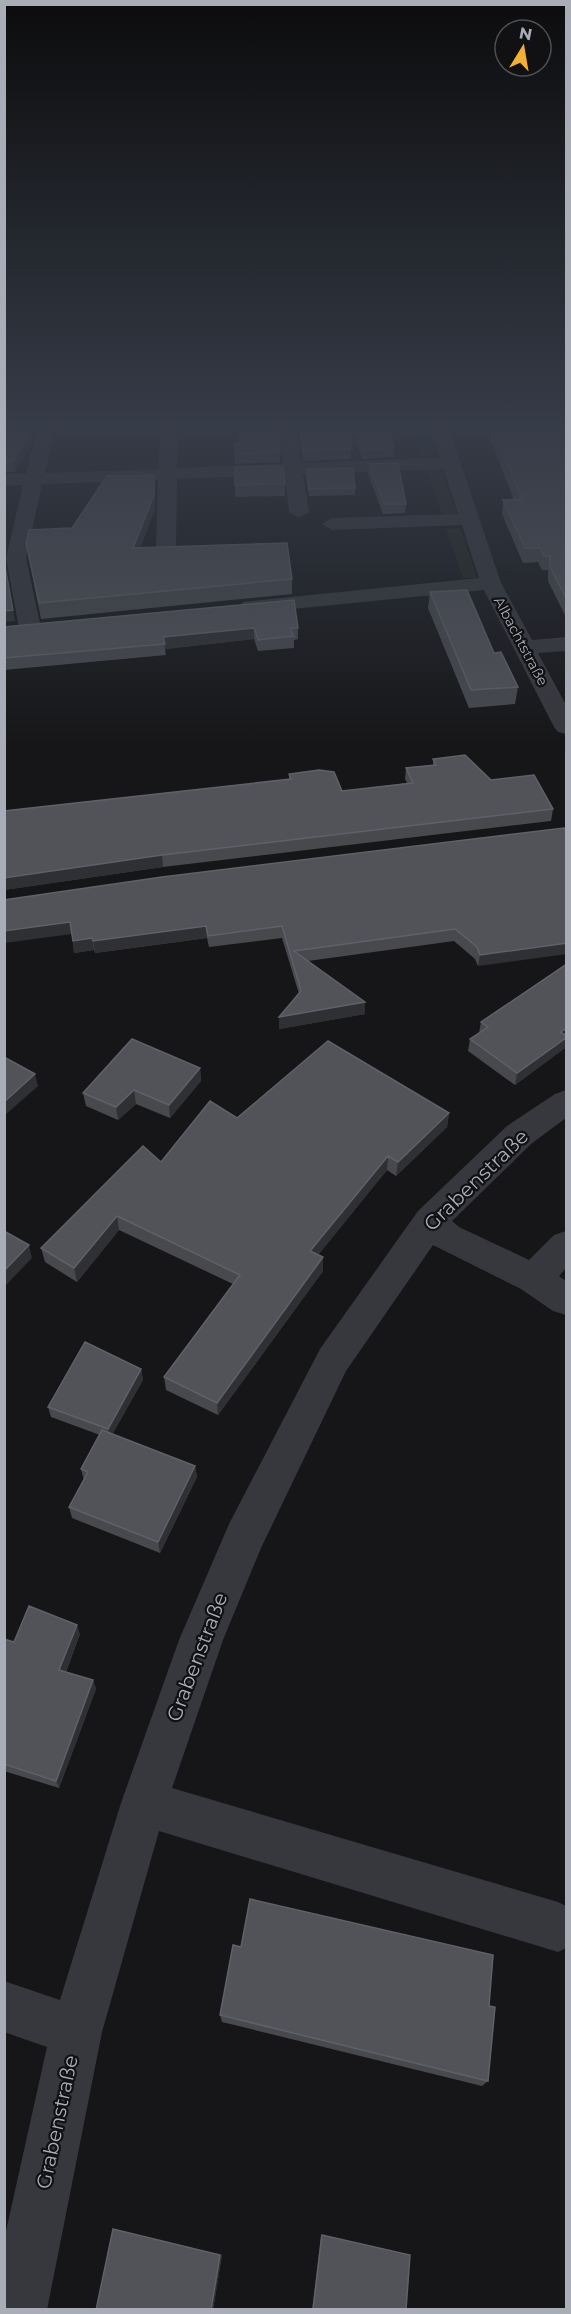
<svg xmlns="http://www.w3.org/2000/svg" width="571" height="2314" font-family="Montserrat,sans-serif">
	<rect width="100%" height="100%" fill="#161618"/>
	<!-- green -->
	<path fill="#1e261f" d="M411 423H425L434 453 421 458Z
		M427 469H441L457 514 442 515Z
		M460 528 477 578H463L446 529Z"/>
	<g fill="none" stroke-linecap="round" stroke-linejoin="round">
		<!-- minor -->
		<path fill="#37383d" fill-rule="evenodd" d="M38 423H56L45 473 159 469 160 423H178L177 468 283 464 279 432 288 427 297 432 301 463 440 458 429 423H447L501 583 532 640 566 637V651L538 653 566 705V734L558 732 554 727 484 590 251 613 243 612 240 607 243 602 251 601 479 578 462 525 332 530 322 524 332 518 458 514 444 469 303 474 309 512 299 518 289 512 285 475 177 479 176 546 173 550H159L156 546 158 480 42 484 26 558 41 628 38 633H22L19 628 6 558 23 485 4 486V474H26Z
			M566 1090V1118L531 1144 452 1221 459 1227 529 1260 554 1235 566 1231V1268L559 1276 566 1281V1315L553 1311 521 1289 433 1245 346 1371 261 1548 223 1640 172 1788 558 1902 566 1906V1948L558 1952 159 1831 102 2032 47 2310H4V2240L47 2047 4 2032V1981L60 2000 121 1803 179 1640 229 1524 320 1349 418 1211 507 1126 555 1094Z"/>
	</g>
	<!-- wall -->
	<path fill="#47494d" d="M4 423H36L30 446 15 472H4Z
		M239 423H389L394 448V457L362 459 357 444 351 445V459L303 461 299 432 287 425 278 430 280 462 235 464V443H239Z
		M484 423H567V619L548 581V570H542L538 562 523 563 502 514 503 500H514Z
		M369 464 406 504 405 513 383 514 368 474Z
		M235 467 285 484V496L235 497Z
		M306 469 355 488V495L309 496 306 476Z
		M154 475 155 489V509L140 548 292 579V594L41 619 26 543 72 528Z
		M430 592 494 653 518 687 515 704 469 708 428 608Z
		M4 627 298 628V639L294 640V648L258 651 254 639 165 649 166 655 4 670Z
		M433 759 491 780 553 809 551 821 163 867 4 890 289 779V774L342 791 407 783 405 779 406 768 433 765Z
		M564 828 478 966 475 959 454 941 308 961 365 1002V1014L279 1029 299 994 282 938 209 947 207 938 95 953 94 950 74 953 72 934Z
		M567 963V1040L565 1048 515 1085 468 1051 470 1039 479 1033 481 1022Z
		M200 1068 201 1081 170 1118 136 1104 118 1120 86 1106 83 1093Z
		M449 1113 447 1127 396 1176 387 1170 318 1255 323 1271 218 1415 166 1390 164 1377 233 1284 119 1230 77 1282 45 1262 41 1248 161 1162 237 1118Z
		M141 1369 143 1380 112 1434 195 1466 197 1477 160 1553 72 1518 69 1507 84 1480 81 1469 100 1435 51 1417 48 1407Z
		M80 1634 66 1672 93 1680 96 1689 59 1788 4 1771V1639L14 1642Z
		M489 2006 488 2081 482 2086 222 2022 220 2015Z
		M113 2229 222 2255 213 2310H96Z
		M321 2235H322L406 2310H312Z"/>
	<!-- shaded-wall -->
	<path fill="#2f3033" d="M32 423H36L30 446 15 472 13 461Z
		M277 423H287V425L277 431Z
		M357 434V444L350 446V436Z
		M154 475 155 489V509L134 563 133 548Z
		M5 534 7 545 4 555V536Z
		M13 610 15 621 4 622V611Z
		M254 628V639L165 649 163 637Z
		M162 855 163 867 4 890V878Z
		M70 922 72 934 4 943V931Z
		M206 926 207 938 95 953 93 941Z
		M92 938 94 950 74 953 73 941Z
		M567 943V954L478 966 480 955Z
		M365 1002V1014L279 1029V1017Z
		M567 1028V1040L565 1048 515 1085 517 1073 560 1032Z
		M200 1068 201 1081 170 1118 169 1105Z
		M35 1074 38 1086 4 1116V1102Z
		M134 1090 136 1104 118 1120 116 1107Z
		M449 1113 447 1127 396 1176 398 1162Z
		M388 1156 387 1170 310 1265V1251Z
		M117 1216 119 1230 77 1282 74 1268Z
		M29 1245 32 1258 4 1287V1271Z
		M323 1257V1271L218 1415 217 1403Z
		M141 1369 143 1380 110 1439 108 1429Z
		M195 1466 197 1477 160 1553 158 1542Z
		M77 1625 80 1634 63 1679 59 1670Z
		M93 1680 96 1689 59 1788 56 1781Z
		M220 2255H222L213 2310H211Z"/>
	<!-- building -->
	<path fill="#525359" stroke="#5f6168" stroke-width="1.5" d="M4 423H32L29 436 13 461 4 462Z
		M239 423H277L280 452 235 454V443H239Z
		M299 423H389L394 448 363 449 357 434 350 436 352 449 303 451Z
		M490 423H567V600L550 567V556H544L540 548H525L503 500 522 499Z
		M398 463 406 504H384L369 464Z
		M283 466 285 484 235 485V467Z
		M353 468 355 488 309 489 306 469Z
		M154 475V495L133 548 287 543 292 579 39 603 26 543 29 530 72 528 107 476Z
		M4 561 13 610 4 611Z
		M467 590 494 653 501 652 518 687 471 690 430 592Z
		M294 600 298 628H290L294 636 258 640 254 628 163 637 165 644 4 658V627Z
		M465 755 491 780 534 775 553 809 162 855 4 878V811L291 779 289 774 319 770 334 772 342 791 413 783 406 768 436 765 433 759Z
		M564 828 567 833V943L480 955 477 947 455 929 294 951 365 1002 279 1017 301 991 282 926 208 936 206 926 93 941 92 938 73 941 70 922 4 931V900L162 877Z
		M567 964V1028L560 1032 567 1036V1037L517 1073 470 1039 488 1027 481 1022Z
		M132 1039 200 1068 169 1105 134 1090 116 1107 83 1093Z
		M328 1041 449 1113 398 1162 388 1156 310 1251 323 1257 217 1403 164 1377 240 1275 117 1216 74 1268 41 1248 143 1146 161 1162 210 1101 237 1118Z
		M4 1057 35 1074 4 1102Z
		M4 1231 29 1245 4 1271Z
		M85 1342 141 1369 108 1429 48 1407Z
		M102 1430 195 1466 158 1542 69 1507 88 1472 81 1469Z
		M29 1606 77 1625 59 1670 93 1680 56 1781 4 1764V1639L14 1642Z
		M250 1899 493 1955 489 2006 495 2007 488 2081 220 2015 233 1945 241 1947Z
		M113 2229 220 2255 211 2310H96Z
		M322 2235 410 2255 406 2310H313Z"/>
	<!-- sky -->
	<linearGradient id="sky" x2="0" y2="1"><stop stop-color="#0c0c0d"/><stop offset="0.57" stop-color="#363c48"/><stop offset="1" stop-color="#363c48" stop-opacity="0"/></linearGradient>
	<rect width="571" height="747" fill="url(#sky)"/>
	<g text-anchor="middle" stroke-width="4.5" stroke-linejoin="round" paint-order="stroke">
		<!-- far-street labels -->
		<g font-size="14" fill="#a8adb8" stroke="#111113">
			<text transform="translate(521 641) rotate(62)" y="5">Albachtstraße</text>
		</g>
		<!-- near-street labels -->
		<g font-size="20" fill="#a8adb8" stroke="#111113">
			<text transform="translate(476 1180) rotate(-44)" y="7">Grabenstraße</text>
			<text transform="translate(197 1657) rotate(-69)" y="7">Grabenstraße</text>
			<text transform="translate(57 2122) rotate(-78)" y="7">Grabenstraße</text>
		</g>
	</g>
	<!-- border -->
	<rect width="571" height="2314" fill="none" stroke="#a8adb8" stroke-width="12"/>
	<!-- north arrow -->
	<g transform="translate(523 48) rotate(11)"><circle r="28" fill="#111113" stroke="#4d4f55" stroke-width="1.5"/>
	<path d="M0-4.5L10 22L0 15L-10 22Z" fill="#f2b134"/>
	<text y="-9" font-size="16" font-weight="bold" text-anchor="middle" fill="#a8adb8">N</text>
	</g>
</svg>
